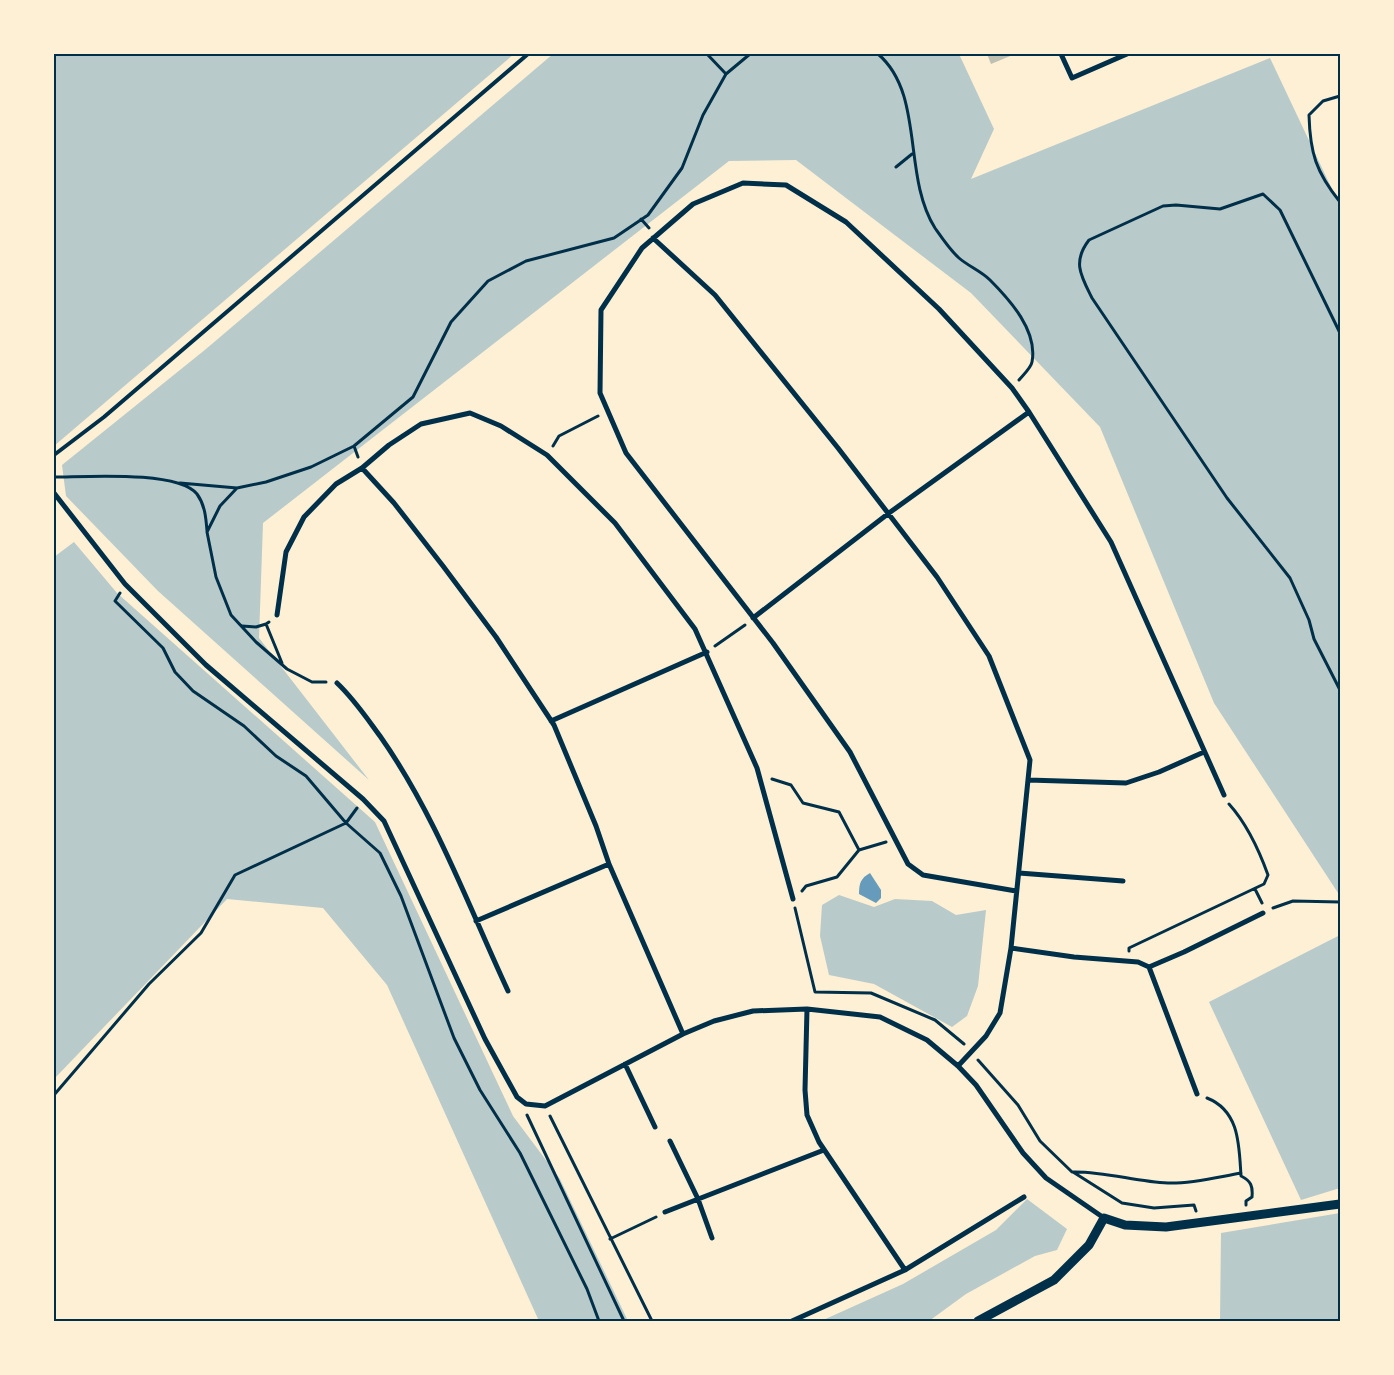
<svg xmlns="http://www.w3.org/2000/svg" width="1394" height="1375" font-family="Montserrat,sans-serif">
	<rect width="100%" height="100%" fill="#fdf0d5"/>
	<!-- green -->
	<path fill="#b9caca" d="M54 54H514L54 446Z
		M553 54H959L994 129 971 179 1270 58 1340 206V896L1214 703 1100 427 971 293 796 160 729 161 263 523 259 638 369 780 158 591 66 496 62 465 206 349Z
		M74 542 117 593 375 822 513 1116 560 1179 628 1321H539L387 985 323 908 227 899 54 1079V557Z
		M839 895 874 907 895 899 932 901 956 915 986 910 978 986 967 1016 952 1027 874 984 829 975 820 936 822 905Z
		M1340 935V1188L1301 1200 1209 1002Z
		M1027 1199 1067 1229 1057 1250 1035 1256 966 1294 929 1321H821L903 1284 996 1230Z
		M1340 1213V1321H1220L1221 1233Z"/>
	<!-- water -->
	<path fill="#669bbc" d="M870 873 881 890V898L876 903 859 894C859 883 861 878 870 873Z"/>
	<!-- building -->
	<path fill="#bec0b2" d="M987 54H1015L991 64Z"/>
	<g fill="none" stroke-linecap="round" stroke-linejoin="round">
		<!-- path -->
		<path stroke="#003049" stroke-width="3" d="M707 54 726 74
			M878 54C925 94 902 176 935 228 942 238 950 250 959 258 968 266 981 271 990 280 1010 300 1038 331 1032 362 1031 368 1023 375 1019 380
			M1340 96 1323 101 1309 115C1310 153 1316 172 1340 202
			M896 167 912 154
			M641 219 649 228
			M1340 333 1280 210 1263 194 1220 209 1176 205 1163 206 1089 240C1072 262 1081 276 1092 298L1227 498 1290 578 1309 620 1314 639 1340 690
			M354 446 413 397 451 322 488 281 526 261 614 238 648 215 682 168 703 115 726 74 750 54
			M553 446 559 436 598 416
			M54 477C84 477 177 470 197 494 205 505 206 518 207 531
			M180 483 237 488
			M120 593 115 601 163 648 175 672 193 691 244 726 276 756 306 776 346 823 380 853 401 896 454 1038 480 1090 520 1153 587 1289 599 1321
			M269 622 266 624 282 663
			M242 626 256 627 266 624
			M715 646 745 625
			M326 682H312L287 669 256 642 231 615 216 577 207 532 220 506 237 488 266 482 311 467 354 446 358 457
			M772 779 791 785 803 803 839 812 859 850
			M1255 889 1262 903
			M802 891 806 886 837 877 859 850 886 842
			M795 908 815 992 871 993 935 1020 964 1044
			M1273 908 1293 901 1340 902
			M1129 951V948L1264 884 1268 875C1259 850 1247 824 1229 804
			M978 1060 1018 1105 1040 1141 1072 1172C1105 1171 1136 1182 1168 1183 1191 1184 1218 1177 1241 1173
			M54 1095 149 984 201 933 235 875 346 823 357 808
			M1207 1098C1240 1111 1239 1146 1241 1176 1251 1181 1253 1186 1252 1197L1246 1201V1205
			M527 1115 624 1321
			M550 1116 652 1321
			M1073 1172 1122 1203 1154 1208 1194 1205 1196 1211
			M610 1239 656 1217"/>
		<!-- service -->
		<path stroke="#003049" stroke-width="4" d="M54 455 104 417 528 54"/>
		<!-- minor -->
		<path stroke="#003049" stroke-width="5" d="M1061 54 1072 78 1127 54
			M653 238 715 295 838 448 937 577 989 656 1030 760 1011 948 1000 1013 986 1036 958 1066
			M362 468 394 503 443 566 496 637 554 725 596 826 609 864 683 1034
			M54 493 125 584 206 665 363 799 384 821 485 1039 517 1097 526 1104 545 1106 683 1034 714 1021 753 1011 807 1009 880 1017 927 1040 958 1066 976 1085 1023 1153 1046 1178 1104 1218
			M277 615 286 552 304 517 336 484 362 468 389 445 421 424 470 413 501 426 547 455 615 523 695 629 757 768 793 899
			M753 618 889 513 1029 412 1111 542 1224 795
			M337 683C354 699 366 717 380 736 435 814 468 905 508 991
			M551 721 707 652
			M1028 780 1126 783 1159 772 1204 752
			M1019 873 1123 881
			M1016 891 923 875 908 864 850 752 773 643 626 453 600 393 601 310 642 248 693 204 743 183 786 185 846 222 939 309 1012 388 1029 412
			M476 921 609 864
			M1011 948 1074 957 1138 962 1149 967 1197 1094
			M1149 967 1184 952 1263 913
			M807 1009 805 1090 807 1115 819 1142 905 1270
			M625 1064 655 1127
			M670 1141 698 1199 712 1238
			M665 1212 824 1150
			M792 1321 905 1270 1024 1197"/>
		<!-- tertiary -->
		<path stroke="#003049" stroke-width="9" d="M978 1321 1054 1280 1089 1245 1104 1218 1125 1225 1166 1227 1340 1204"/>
	</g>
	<!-- border -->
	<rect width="1394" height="1375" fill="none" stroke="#fdf0d5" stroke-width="110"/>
	<rect x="55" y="55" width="1284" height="1265" fill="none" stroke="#003049" stroke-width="2"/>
</svg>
